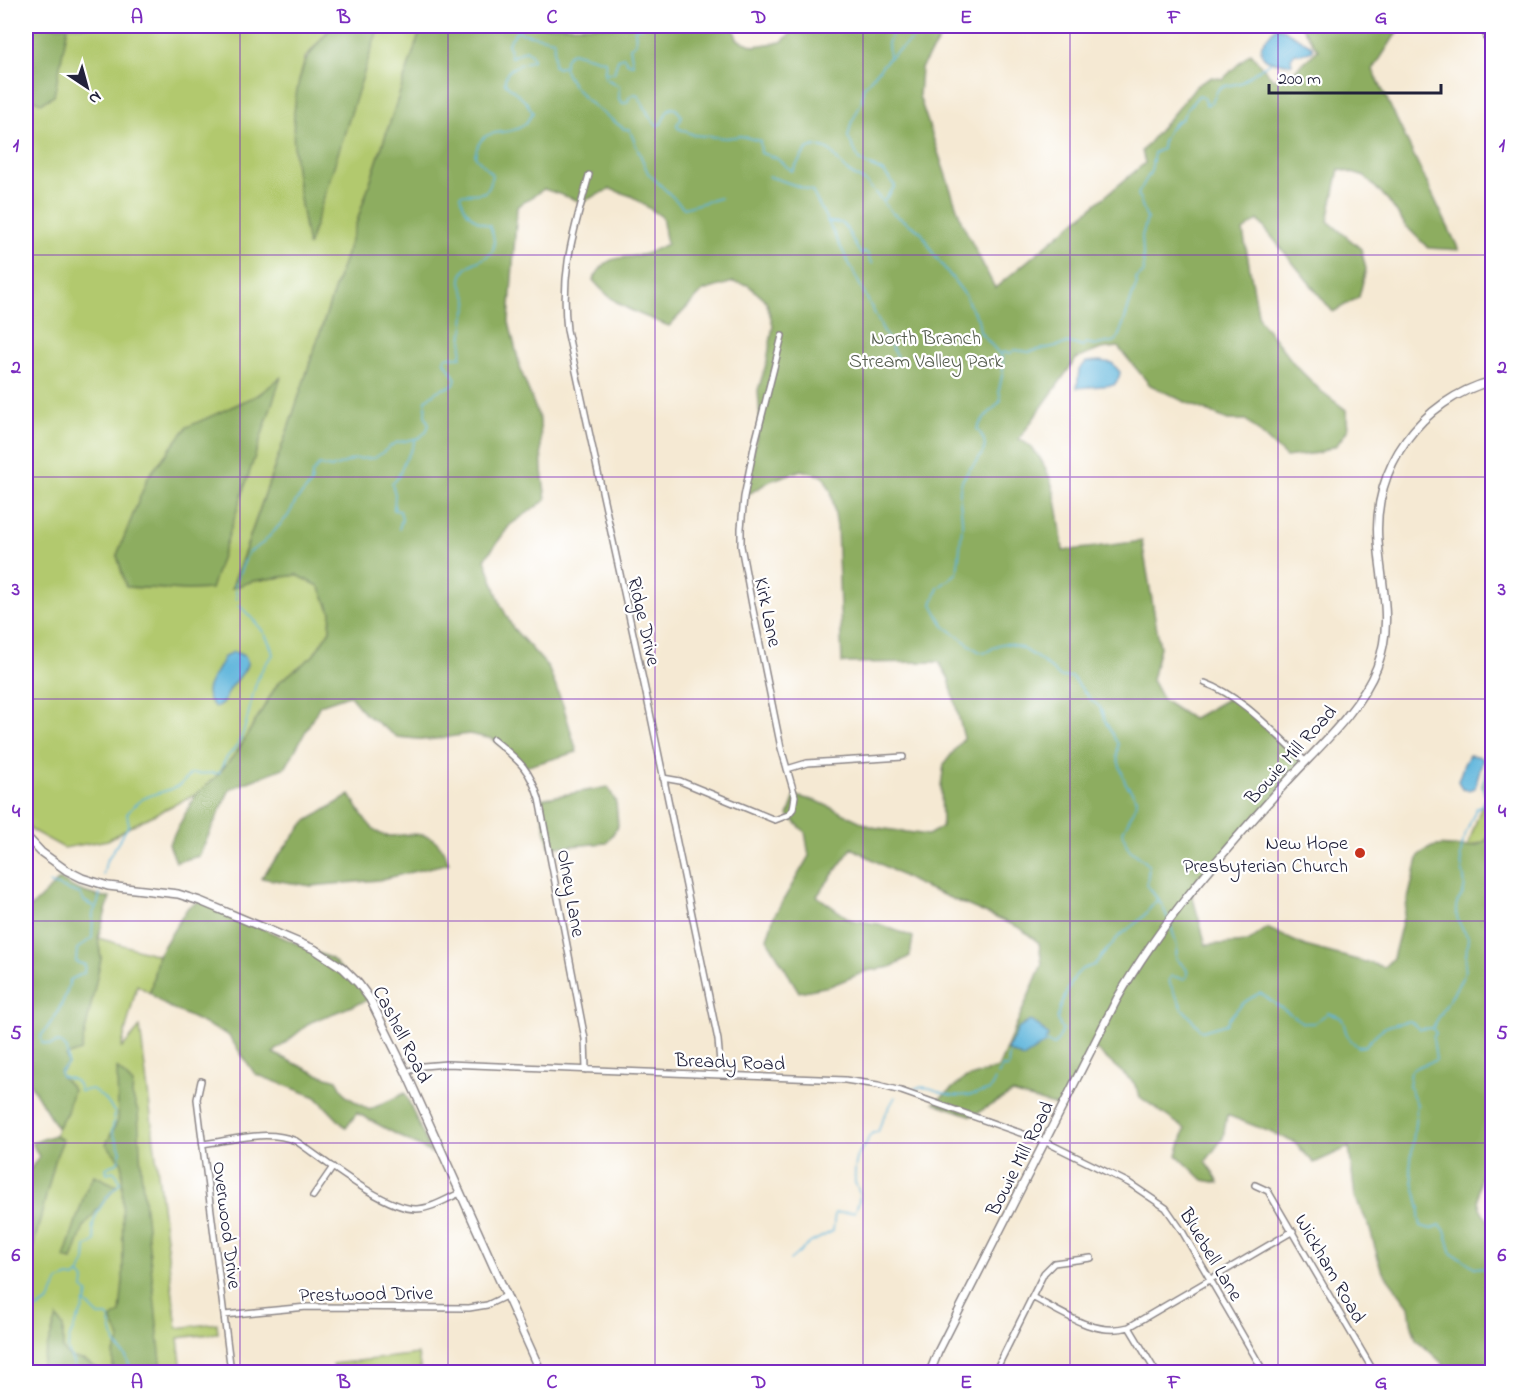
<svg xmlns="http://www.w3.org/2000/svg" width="1518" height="1398" font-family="'Indie Flower',sans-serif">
	<rect width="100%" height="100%" fill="#fff"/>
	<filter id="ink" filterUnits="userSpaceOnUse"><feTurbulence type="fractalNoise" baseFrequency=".0167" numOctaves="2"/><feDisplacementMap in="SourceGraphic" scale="12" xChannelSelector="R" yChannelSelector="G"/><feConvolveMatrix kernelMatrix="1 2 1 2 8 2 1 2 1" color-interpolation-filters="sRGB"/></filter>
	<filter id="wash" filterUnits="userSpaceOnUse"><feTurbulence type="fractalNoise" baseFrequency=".008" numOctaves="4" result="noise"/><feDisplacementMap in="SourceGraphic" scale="24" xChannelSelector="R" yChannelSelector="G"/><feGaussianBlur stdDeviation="1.35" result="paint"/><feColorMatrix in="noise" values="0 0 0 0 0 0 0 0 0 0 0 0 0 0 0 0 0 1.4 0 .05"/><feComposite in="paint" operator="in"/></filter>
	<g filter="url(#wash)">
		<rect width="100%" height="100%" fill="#f5e9d3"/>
		<!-- green -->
		<path fill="#b2c96e" stroke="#6a7654" stroke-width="1.5" fill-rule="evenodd" d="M26 26H332L305 58 297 93 373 43 379 26H422L290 423 232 587 253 581 297 575 319 586 331 612 330 630 313 656 278 683 237 752 214 779 196 794 133 825 108 840 64 848 31 830 26 823ZM266 389 211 589 188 590 126 587 117 555 148 478Z
			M1492 752V834L1485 841 1467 848 1485 796 1482 785Z
			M98 938 158 955 150 993 137 985 121 1049 140 1027 177 1328 217 1323 218 1333 178 1338 182 1372H26V1175L55 1136 57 1128 67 1112 60 1072 65 1068 66 1056 101 959Z
			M418 1354 421 1372H335L333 1364Z"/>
		<!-- forest -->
		<path fill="#8dad61" stroke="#58684e" stroke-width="1.5" d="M26 26H68L54 96 41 103 26 97Z
			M332 26H379L308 247C299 189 283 125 303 67 307 54 324 37 332 26Z
			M422 26H733L737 39 754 46 781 42 800 26H946L947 28 921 68 919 96 962 223 995 288 1145 163 1142 151 1197 85 1212 77 1223 79 1250 53 1273 79 1287 77 1318 50 1301 26H1401L1373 70 1459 250 1428 248 1406 226 1388 200 1365 177 1339 169 1328 221 1361 249 1366 269 1359 297 1333 312 1258 220 1243 231 1259 319 1296 366 1321 391 1346 410 1348 429 1337 445 1318 453 1286 457 1246 420H1228L1183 401 1150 385 1118 347 1101 349 1076 359 1019 439C1024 442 1031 446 1034 450 1057 478 1059 517 1063 551L1142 541 1160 647 1152 680 1163 700 1192 719 1231 697 1305 761 1191 891 1206 945 1248 942 1267 928 1305 946 1384 967 1393 958 1419 855C1424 852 1431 846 1436 846 1454 843 1484 857 1492 830V1143C1483 1155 1478 1184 1478 1199 1478 1207 1486 1219 1492 1224V1372H1448L1442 1363 1416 1339 1411 1322 1409 1306 1381 1269 1369 1226 1355 1197 1349 1147 1314 1163 1293 1141 1227 1115 1223 1138 1206 1161 1219 1183 1203 1180 1177 1155 1185 1129 1140 1097 1134 1083 1093 1047 1063 1108 1012 1093 972 1116 934 1103 964 1079 998 1068 1042 964 1039 943 1020 928 915 883 852 848 817 896 851 920 879 924 913 937 910 956 891 967 867 971 830 986 799 992 767 939 774 916 809 856 805 832 788 815 795 796 817 801 872 827 928 835 942 827 941 786 944 764 964 738 949 679 939 662 842 663 837 527 831 491 823 476 801 470 770 481 744 497 760 420 758 390 767 361 773 325 766 301 748 285 733 282 703 291 669 326C637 313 616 308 593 280 609 251 619 261 645 254 652 252 660 247 667 244L662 217 631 196 610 189 582 202 544 189 517 207 509 322 521 371 540 420 542 470 546 500 510 525 485 559 501 605 513 628 548 667 563 705 577 752 525 767 493 739 469 734 428 740 397 737 364 713 349 695 320 705 286 767 230 789 199 856 176 862 169 844 196 794 214 779 237 752 278 683 313 656 330 630 331 612 319 586 297 575 253 581 232 588 290 423Z
			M281 377 211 589 188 590 126 587 117 555 148 477 187 427 260 394Z
			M608 787 616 802 618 826 607 843 570 846H549L539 799Z
			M350 795C358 808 369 830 383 835 388 837 396 836 402 835 429 832 439 837 449 863L379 880 311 886 261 878 305 822Z
			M60 879C73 889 93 897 110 897L98 938 101 959 81 1051 66 1056 68 1064 60 1072 61 1076 73 1089 67 1112 57 1128 26 1077V912Z
			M200 901 332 959 370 999 311 1022 273 1053 317 1074 337 1080 346 1096 369 1110 405 1093 431 1153 357 1113 346 1128 316 1097 255 1074 228 1035 165 1005 150 993 158 955 188 907Z
			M117 1068 133 1084 132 1095 138 1111 141 1170 162 1372H110L113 1370V1356L120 1338 111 1319 120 1313 123 1280 122 1163 106 1144 118 1120Z
			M54 1135 63 1140 56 1157 26 1275V1175L39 1157 32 1143Z
			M94 1175 117 1186 84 1226 72 1260 64 1258 86 1190Z
			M57 1317 63 1327V1349L70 1357 86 1361 102 1372H56L40 1369Z"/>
		<!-- water -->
		<path fill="#5eb5db" stroke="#406c8b" stroke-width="1.5" d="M1277 26 1312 46 1313 50 1301 54 1295 53 1291 58 1292 64C1281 63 1256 64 1262 44 1263 42 1274 29 1277 26Z
			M1099 361 1112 363 1120 372 1119 378 1114 385 1077 388 1079 370 1086 362Z
			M233 652C263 658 237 678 230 689 225 697 226 704 215 707 195 689 218 676 223 658Z
			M1469 755 1478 756 1483 759 1475 788 1468 790 1462 789 1458 781 1464 764Z
			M1030 1021 1039 1026 1048 1036 1044 1044 1023 1058 1007 1050 1019 1028Z"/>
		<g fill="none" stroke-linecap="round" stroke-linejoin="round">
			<!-- stream -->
			<path stroke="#5eb5db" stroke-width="1.5" d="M516 26 521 33 554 40V66L558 68 565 66V59L572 52 605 61C607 67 603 71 605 78L619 86V99L622 103H627L630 96 636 94C646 103 646 118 657 125L661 124 668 110 672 108 676 109 681 115V120L677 124 678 128 694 135 726 138 741 136 760 141 761 153 776 158 792 171 807 149 815 146 829 150 847 171 867 183 892 213 921 232 935 256 966 296 970 307 978 319 980 332 1002 357 1003 371 999 390 1001 400C993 412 983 415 977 429 999 454 968 461 961 484 957 498 963 512 962 526 961 542 959 557 957 573L938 588 932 604 944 626 978 651 984 653C990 651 996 645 1001 644 1018 640 1049 666 1060 677H1072L1092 701 1100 707 1105 721 1118 744 1117 757 1125 782 1137 799 1135 808 1123 831C1124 836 1125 845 1130 850 1137 856 1142 857 1149 866L1147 885 1162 905 1168 919
				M889 58 888 43 895 26
				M564 68C575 97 600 110 624 129H629L648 173 684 208 720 198
				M604 73H614L618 59 624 57 628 63 633 64 630 47 636 43 635 28 644 26
				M768 176 812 191 900 363
				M884 201 895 186 884 172 860 161 848 137 851 124 862 101 863 88 889 58 921 32
				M829 222 842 223C851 233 853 244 861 254L865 252 869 255V259L873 264
				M1000 354 1004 352 1009 354 1015 350 1029 352 1070 343 1083 347 1085 343 1097 345 1116 341C1126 323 1128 303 1137 284L1136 279 1144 272 1142 236 1147 219 1138 194 1151 171 1154 153 1162 149C1162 138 1172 122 1182 119L1187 109 1199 95 1205 99 1206 105 1211 103 1219 88C1226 85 1236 85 1242 82 1252 75 1260 68 1271 62
				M399 529 402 519 400 511 394 510 395 494 392 484C402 475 399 473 404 462 409 453 412 452 415 440
				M237 599 235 583 248 553 263 543 288 516 296 501 311 484 312 474 319 465 331 468 355 459 375 458 395 443 419 438 426 432 429 425 425 415 426 400 437 391 454 385 456 379 444 360 446 357H461C462 343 463 328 465 315 466 310 469 305 468 301 466 291 458 286 462 275 471 253 506 267 490 226 473 221 464 212 460 195 476 191 491 201 492 174L475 156C480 122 506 139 524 125 527 122 530 117 533 113L527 103 505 83C504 67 520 65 533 60L531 54 526 50 511 57 508 43 517 31
				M103 875 106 862 129 825 127 814C148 784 173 800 190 774L219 773C221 768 224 761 228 756 234 749 237 747 241 738 253 710 250 678 273 655 269 633 253 620 239 605
				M49 883 80 894 84 901 94 907
				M100 893 98 903 93 913 92 938 77 949 76 962 85 965 84 973 70 980C65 1002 55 1019 41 1036L42 1043 50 1045 59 1042 67 1049 68 1064 60 1072 61 1076C72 1079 78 1079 80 1091L92 1089 105 1099 115 1113 112 1131 121 1151 118 1162 106 1168 107 1173 113 1171 117 1175 120 1183C109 1193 95 1211 93 1226 92 1231 95 1236 95 1241L86 1247 85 1261 79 1274 84 1280 83 1289 88 1293 86 1303 99 1316H107L109 1318 115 1343 126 1357 132 1372
				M1170 923 1177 946 1176 958 1187 970V977L1183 979 1172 976 1169 980 1170 984 1183 1009 1202 1031 1226 1024C1235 1009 1244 1001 1260 993L1303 1023H1314L1328 1013C1347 1019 1341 1018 1347 1035 1349 1039 1354 1043 1358 1047L1365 1046C1381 1027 1385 1025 1410 1021L1419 1029 1432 1028 1436 1033 1433 1038 1436 1060 1417 1067 1411 1071 1409 1087 1417 1104 1410 1169 1420 1209 1419 1217 1421 1226 1431 1229 1440 1225 1445 1230 1452 1254 1461 1258 1474 1267 1492 1270
				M1433 1027 1464 975 1468 937C1461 927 1453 916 1457 903 1459 899 1463 895 1464 890 1467 878 1459 865 1461 853 1462 837 1471 823 1476 808L1482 805 1485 796 1482 785 1492 752
				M1044 1042 1055 1045 1063 1030 1057 1020 1063 1000 1075 976 1082 969 1094 965 1119 936 1141 919 1157 900
				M998 1075 1003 1066 1006 1068 1008 1067 1009 1055 1012 1053
				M915 1088C932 1085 937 1093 952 1095 965 1097 978 1094 990 1090L995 1080
				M790 1260 810 1243 833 1231 835 1213 855 1212C860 1200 862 1194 855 1183 854 1172 855 1152 866 1145L869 1136 873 1133 878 1132 882 1120 895 1097
				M26 1316 49 1301 58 1281 69 1277 75 1278 79 1274
				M74 1368C74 1360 69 1356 68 1349 67 1333 82 1317 85 1302"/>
		</g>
	</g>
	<g filter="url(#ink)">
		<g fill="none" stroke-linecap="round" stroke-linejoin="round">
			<!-- minor casing -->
			<g stroke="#8c8687" stroke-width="8">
				<path id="minor" d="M1486 38 1492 34
					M589 175C574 231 560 270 567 330L647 698 718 1040 721 1074
					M1205 683C1242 696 1276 735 1305 761
					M493 739C518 760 529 767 539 799L585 1039 586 1070
					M787 769 807 763 903 757
					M663 778 680 781 775 820 788 815 793 809 795 796 781 748 752 605 741 546V528L744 497 754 447 782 336
					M406 1072 423 1066 447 1064 845 1080 878 1085 901 1091 1046 1142 1129 1183 1166 1208 1182 1231 1264 1372
					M201 1081 197 1099 231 1372
					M203 1144C233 1140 267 1129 296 1141 324 1160 384 1209 416 1209 431 1209 446 1199 460 1193
					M1255 1185 1268 1191 1374 1372
					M313 1196 333 1167
					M1032 1297C1061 1312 1095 1337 1129 1327L1293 1231
					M224 1315 307 1307 469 1308 487 1305 506 1296
					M1129 1327 1156 1372
					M998 1367 1008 1372
					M995 1372 1044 1273 1054 1263 1091 1258"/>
			</g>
			<!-- tertiary casing -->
			<g stroke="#8c8687" stroke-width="10">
				<path id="tertiary" d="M26 836 41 852 66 870 82 878 108 886 178 894 200 901 314 949 343 968 358 983 370 999 406 1072 541 1372
					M930 1372 938 1352 1117 999C1162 920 1221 855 1282 787 1314 751 1359 713 1377 667 1394 622 1381 586 1378 541 1372 467 1421 400 1492 381"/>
			</g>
			<!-- minor -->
			<use href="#minor" stroke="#fff" stroke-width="5"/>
			<!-- tertiary -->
			<use href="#tertiary" stroke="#fff" stroke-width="7"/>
		</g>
	</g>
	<!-- grid -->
	<path fill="none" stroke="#7b2cbf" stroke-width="1.5" stroke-opacity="0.55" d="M240 26V1372M448 26V1372M655 26V1372M863 26V1372M1070 26V1372M1278 26V1372M26 255H1492M26 477H1492M26 699H1492M26 921H1492M26 1143H1492"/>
	<!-- markers -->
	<circle fill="#c8321e" stroke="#fff" stroke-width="2" cx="1360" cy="853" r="6"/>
	<g text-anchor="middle" stroke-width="4.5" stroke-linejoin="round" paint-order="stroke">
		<!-- park labels -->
		<g font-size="20" fill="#545c4d" stroke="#fff">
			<text x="926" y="344">North Branch<tspan x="926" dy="23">Stream Valley Park</tspan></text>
		</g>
		<!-- street labels -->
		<g font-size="20" fill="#22223b" stroke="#fff">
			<text transform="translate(769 612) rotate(78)" y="7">Kirk Lane</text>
			<text transform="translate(645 621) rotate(77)" y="7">Ridge Drive</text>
			<text transform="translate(1290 754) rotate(-48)" y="7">Bowie Mill Road</text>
			<text transform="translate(572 893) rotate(80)" y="7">Olney Lane</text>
			<text transform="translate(403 1034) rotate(63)" y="7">Cashell Road</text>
			<text transform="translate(730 1061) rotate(2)" y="7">Bready Road</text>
			<text transform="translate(1019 1158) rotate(-63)" y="7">Bowie Mill Road</text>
			<text transform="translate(228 1225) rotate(83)" y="7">Overwood Drive</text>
			<text transform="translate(1212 1254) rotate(59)" y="7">Bluebell Lane</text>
			<text transform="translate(1331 1268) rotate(60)" y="7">Wickham Road</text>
			<text transform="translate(366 1293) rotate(-1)" y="7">Prestwood Drive</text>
		</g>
		<!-- poi labels -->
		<g font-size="20" fill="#22223b" stroke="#fff" text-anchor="end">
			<text x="1348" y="849">New Hope<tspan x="1348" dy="23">Presbyterian Church</tspan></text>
		</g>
	</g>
	<!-- margin -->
	<rect width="1518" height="1398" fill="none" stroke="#fff" stroke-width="66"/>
	<!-- north arrow -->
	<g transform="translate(87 87) rotate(144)" stroke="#ffffff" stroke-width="4.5" paint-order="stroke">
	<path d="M0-4.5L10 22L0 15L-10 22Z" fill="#22223b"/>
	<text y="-9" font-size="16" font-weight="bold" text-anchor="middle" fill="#22223b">N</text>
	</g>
	<!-- scale -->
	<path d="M1269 84v9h172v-9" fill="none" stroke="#22223b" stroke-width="3"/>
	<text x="1278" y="84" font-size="18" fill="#22223b" stroke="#ffffff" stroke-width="4.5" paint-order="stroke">200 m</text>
	<rect x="33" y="33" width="1452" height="1332" fill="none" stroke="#7b2cbf" stroke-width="2"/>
	<g font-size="20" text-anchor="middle" font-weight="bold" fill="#7b2cbf">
		<text x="137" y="23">A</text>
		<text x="344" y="23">B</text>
		<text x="552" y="23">C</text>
		<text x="759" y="23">D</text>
		<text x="966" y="23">E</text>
		<text x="1174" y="23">F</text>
		<text x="1381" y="23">G</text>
		<text x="16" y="151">1</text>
		<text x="1502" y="151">1</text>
		<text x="16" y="373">2</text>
		<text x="1502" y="373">2</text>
		<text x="16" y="595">3</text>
		<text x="1502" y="595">3</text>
		<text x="16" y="817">4</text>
		<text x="1502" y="817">4</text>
		<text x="16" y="1039">5</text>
		<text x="1502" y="1039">5</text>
		<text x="16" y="1261">6</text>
		<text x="1502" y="1261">6</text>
		<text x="137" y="1388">A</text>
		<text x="344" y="1388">B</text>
		<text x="552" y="1388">C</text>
		<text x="759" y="1388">D</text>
		<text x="966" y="1388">E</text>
		<text x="1174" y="1388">F</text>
		<text x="1381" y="1388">G</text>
	</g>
</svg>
